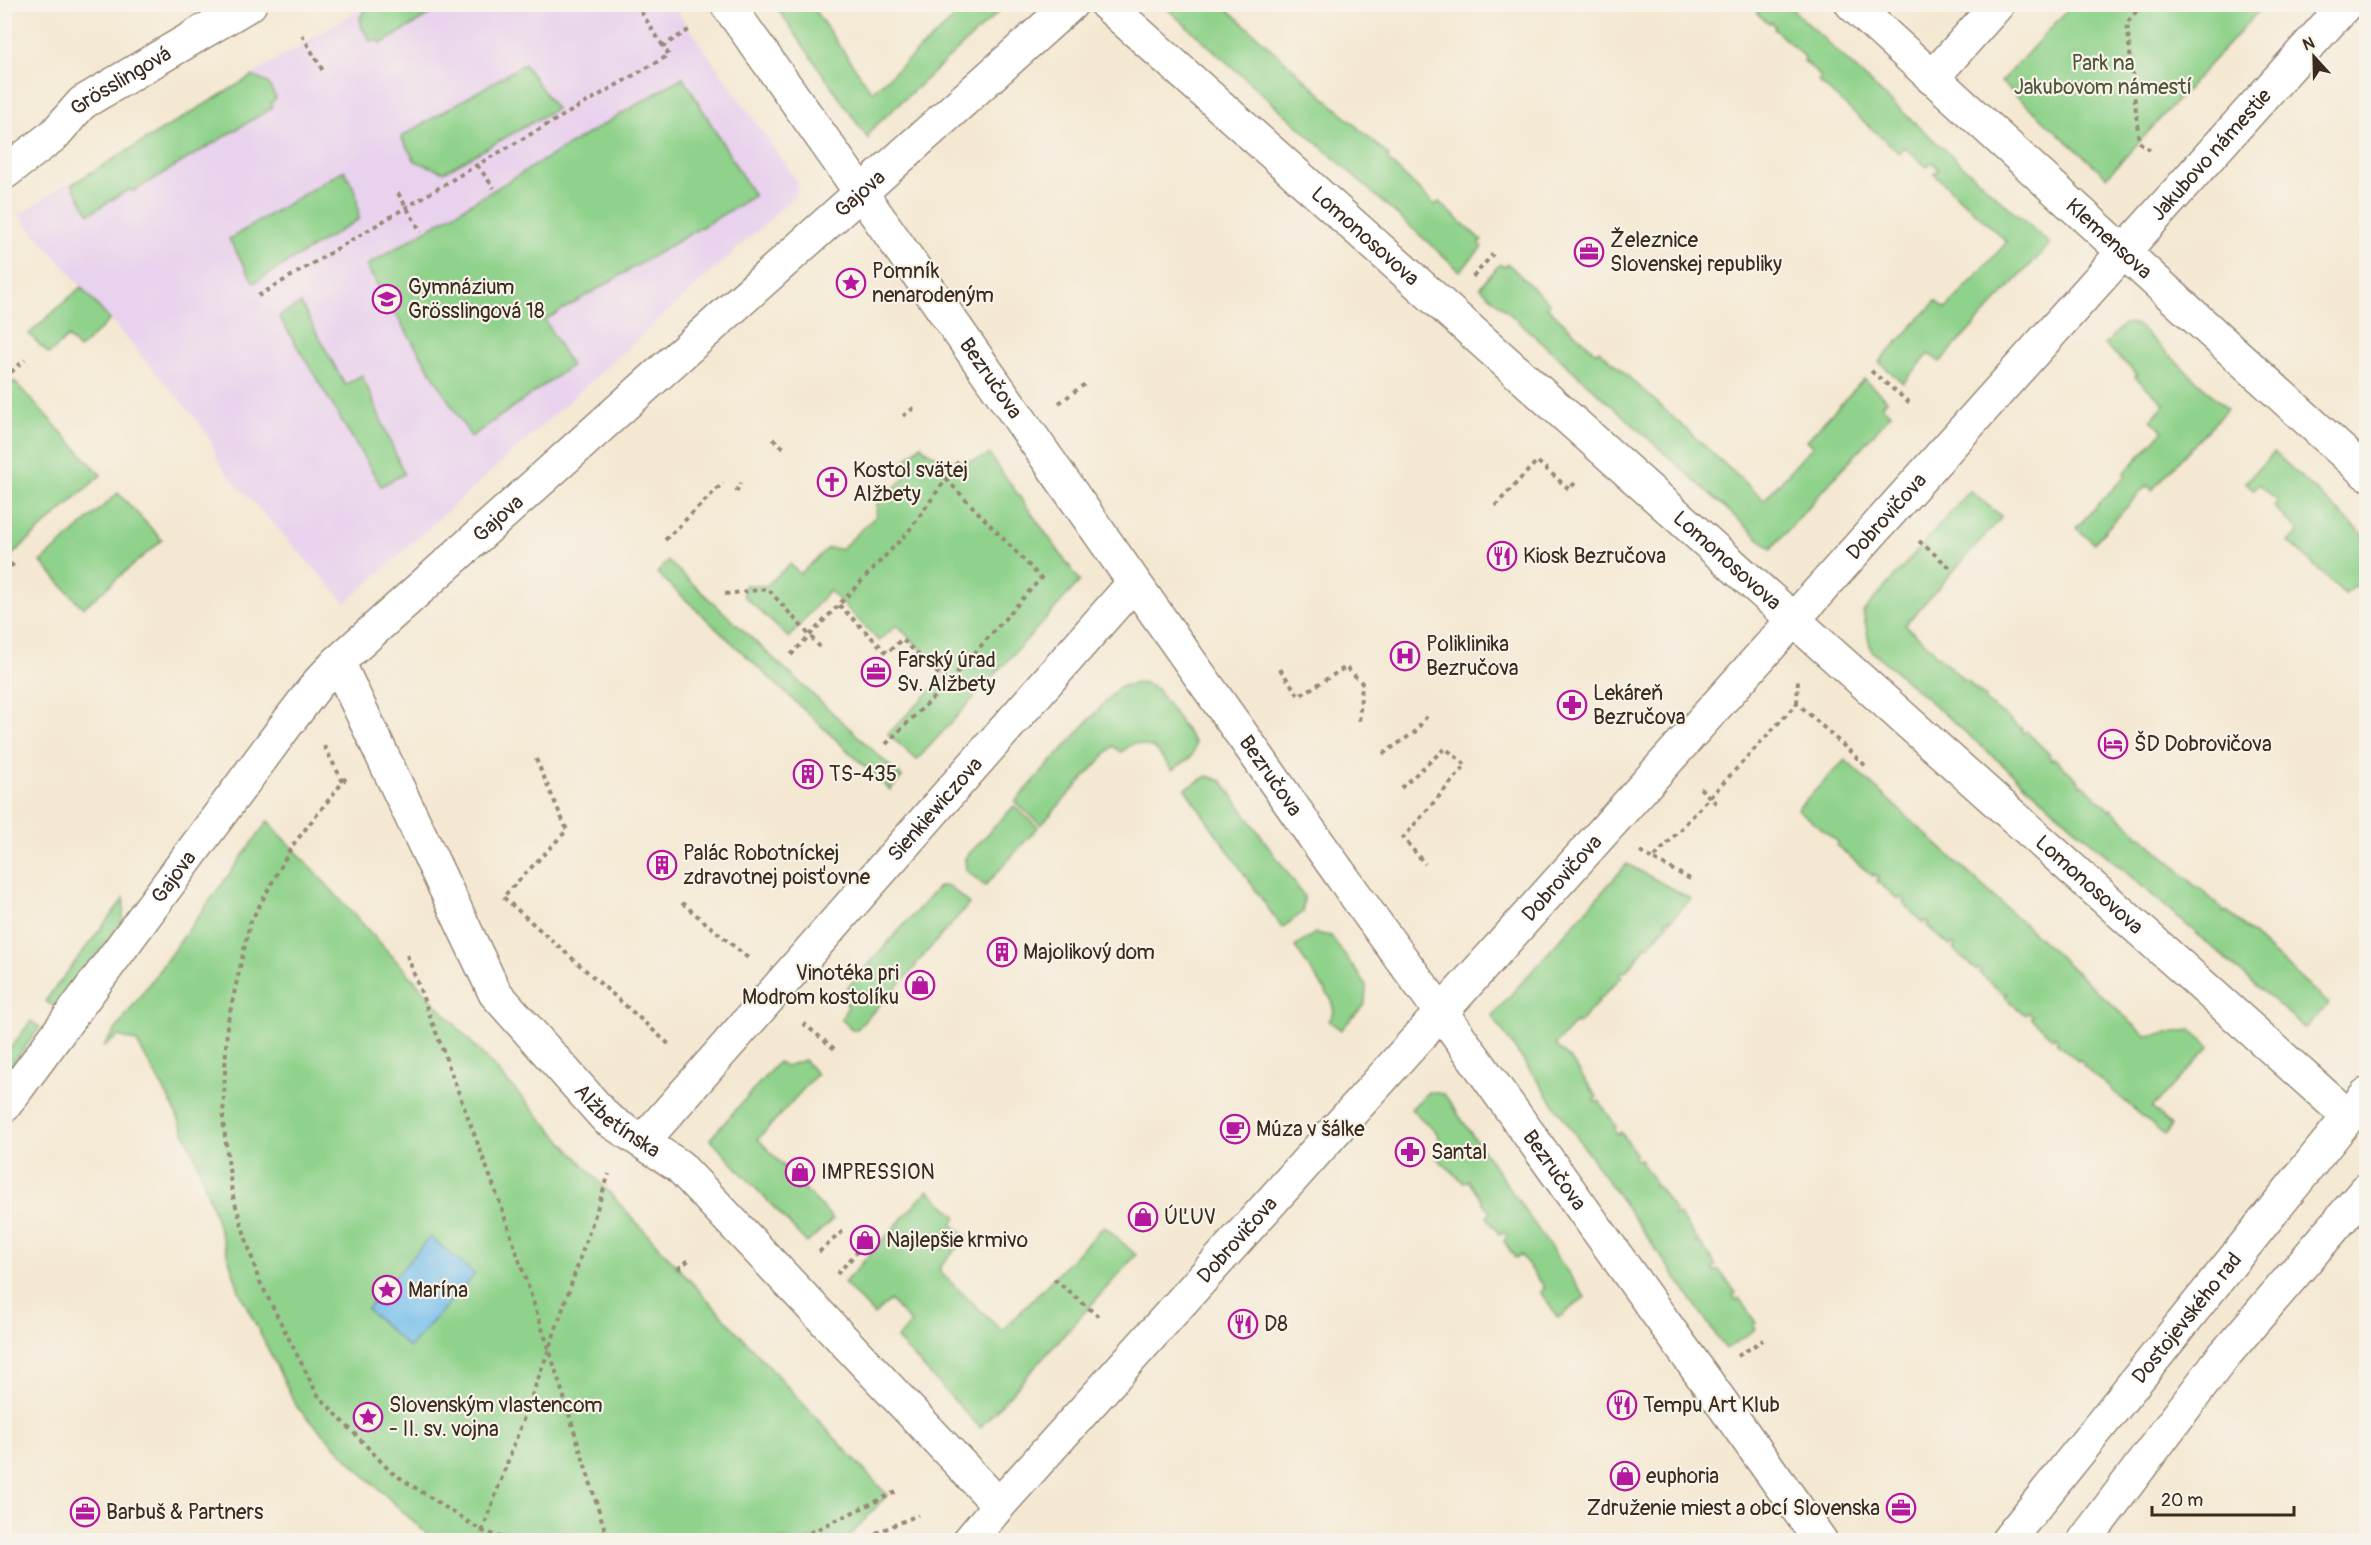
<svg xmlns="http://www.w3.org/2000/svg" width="2371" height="1545" font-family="Pangolin,sans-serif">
	<rect width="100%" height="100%" fill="#f7f3e8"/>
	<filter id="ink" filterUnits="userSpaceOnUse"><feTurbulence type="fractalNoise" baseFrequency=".0167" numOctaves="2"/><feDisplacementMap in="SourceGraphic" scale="12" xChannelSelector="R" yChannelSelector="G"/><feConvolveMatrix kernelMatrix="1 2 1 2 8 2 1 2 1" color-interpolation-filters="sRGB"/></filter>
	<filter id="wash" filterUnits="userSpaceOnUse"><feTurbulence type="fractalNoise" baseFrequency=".008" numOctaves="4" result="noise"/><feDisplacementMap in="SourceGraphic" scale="24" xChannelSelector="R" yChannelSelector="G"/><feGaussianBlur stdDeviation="1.35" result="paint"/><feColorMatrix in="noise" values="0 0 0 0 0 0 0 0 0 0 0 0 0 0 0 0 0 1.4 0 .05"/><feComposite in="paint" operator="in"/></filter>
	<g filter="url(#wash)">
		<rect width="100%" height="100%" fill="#f4e8d2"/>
		<!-- built -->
		<path fill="#e9d2ed" d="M369 4 673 5 798 182 797 191 792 199 346 603 231 478 218 461 210 439 193 415 19 215 68 183 72 184Z"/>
		<!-- green -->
		<path fill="#8fd28b" stroke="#657e54" stroke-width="1.5" d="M369 4H446V5L381 44 379 40 371 42 362 28 360 18Z
			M775 5H823L815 11 872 92 969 5H1006L870 131 868 139Z
			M1163 5H1223L1389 156 1387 159 1435 205 1439 202 1482 241 1479 243 1482 247 1460 271Z
			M1759 5H1788L1877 89 2050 244 1940 362 1929 354 1903 383 1879 362 1936 301 1946 309 2007 242 1934 174 1939 169 1932 162 1927 167 1904 147 1899 153 1818 81 1821 77 1804 61 1805 57 1774 29 1775 26 1771 22 1768 23 1758 14 1756 8Z
			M2072 5V4L2264 5 2107 177 2001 82Z
			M524 64 556 109 444 172 415 161 401 137Z
			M252 76 268 83 276 98 271 103 272 108 134 191 128 190 89 214 72 184Z
			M683 77 754 196 545 320 571 366 471 437 366 266Z
			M344 170 356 192 359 219 254 283 229 239Z
			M1500 264 1504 267 1508 264 1550 304 1547 307 1596 353 1599 350 1764 500 1813 446 1807 440 1864 379 1887 400 1882 406 1891 414 1771 549 1480 287Z
			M81 287 110 320 79 349 68 337 49 354 29 334Z
			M301 304 345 385 362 375 404 474 381 486 279 316Z
			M2136 324 2227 409 2152 490 2147 485 2094 543 2076 528 2126 475 2124 473 2163 431 2151 420 2165 404 2135 377 2137 374 2105 345 2123 325Z
			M14 381 101 475 5 561V390Z
			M921 445C932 462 974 466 989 454L1080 581 917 760 888 734 946 675 897 625 879 641 829 590 789 638 744 596 745 585 766 586 790 564 800 574 828 548 841 549 876 516 877 503 905 478 897 468Z
			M2274 452 2366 537V587L2364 585 2353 586 2345 594 2289 542 2300 532 2274 507 2278 502 2260 484 2254 490 2246 482Z
			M1970 491 2001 516 2000 519 1905 625 1933 650 1936 656 1937 655 1963 679 1962 680 1967 681 1986 698 1985 701 2022 729 2021 731 2023 733 2026 731 2050 755 2049 757 2052 760 2054 758 2079 781 2081 786 2083 784 2110 811 2111 809 2137 832 2136 835 2139 836 2140 835 2166 858 2167 862 2169 861 2196 887H2198L2224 910 2223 912 2225 913 2227 911 2329 1004 2305 1028 1871 650 1863 612Z
			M118 493 162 540 83 608 41 562Z
			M668 561 902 777 890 790 657 573Z
			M1142 682 1157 689 1195 743C1195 759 1184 762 1172 770L1155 748 1134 743 1121 752 1113 746 1041 825 1015 802 1119 687Z
			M1845 760 2146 1036 2191 1030 2210 1046 2152 1108 2171 1126 2164 1135 2083 1065 2084 1063 2080 1060 2078 1061 2056 1042 2058 1040 2055 1036 2052 1038 2031 1018 2033 1016 2028 1012 2025 1015 2005 997 2007 993H2002L1980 973 1981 970 1978 968 1977 971 1953 949 1956 946 1952 943 1950 946 1927 926 1930 924 1927 921 1923 923 1903 903 1905 901 1900 897 1898 899 1877 881 1879 878 1874 874 1873 876 1836 845 1838 842 1797 809Z
			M1207 776 1222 781 1304 896 1303 912 1282 928 1185 789Z
			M1014 806 1038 827 985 886 966 870 965 858Z
			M268 821 887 1495 846 1540H433L364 1475 297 1407 240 1293 197 1161 172 1104 137 1042 119 1036 103 1047Z
			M1627 864 1691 899 1670 921 1669 919 1665 921 1668 924 1647 947 1645 945 1643 948 1644 950 1625 972 1622 971 1620 974 1622 976 1601 998 1597 999 1599 1001 1578 1024 1576 1022 1555 1045 1572 1061 1597 1097 1594 1100 1597 1103 1599 1101 1616 1126 1614 1130 1618 1135 1621 1132 1636 1154 1633 1157 1636 1160 1639 1159 1655 1182 1653 1185 1655 1187 1658 1186 1675 1211 1673 1213 1675 1216 1678 1214 1698 1240 1695 1241 1696 1244 1700 1242 1716 1266 1713 1268 1715 1272 1719 1270 1736 1293 1733 1296 1736 1300 1739 1298 1756 1323 1753 1326 1755 1329 1726 1349 1492 1016Z
			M939 886H949L969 904 915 965 916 966 856 1030H853L841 1019 848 1007 842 994Z
			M124 898 123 920 56 1008 45 1001Z
			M1315 933 1331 936 1366 985 1365 1004 1341 1030 1329 1021 1334 1012 1331 999 1295 947Z
			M31 1021 40 1027 5 1075V1055Z
			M804 1060 817 1074 758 1139 833 1219 807 1243 710 1139 778 1062 786 1066Z
			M1428 1092 1444 1094 1585 1297 1558 1318 1540 1292 1545 1288 1521 1255 1515 1258 1504 1241 1507 1236 1504 1232 1499 1234 1487 1217 1490 1213 1468 1180 1464 1183 1436 1157 1440 1142 1437 1133 1411 1109Z
			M928 1190 957 1217 952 1224 967 1237 940 1267V1272L1002 1331 1104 1226 1136 1255 980 1428 897 1339 911 1323 890 1300 874 1315 844 1283Z"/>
		<!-- water -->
		<path fill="#72beec" stroke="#567485" stroke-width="1.5" d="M430 1237 475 1274 409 1348 367 1309Z"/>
	</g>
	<g filter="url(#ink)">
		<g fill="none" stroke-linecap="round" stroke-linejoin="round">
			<!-- minor casing -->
			<g stroke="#988978" stroke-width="36">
				<g id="minor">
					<path id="s1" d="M727 4C904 250 1074 500 1250 746 1313 836 1376 926 1442 1013L1820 1540"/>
					<path id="s2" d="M1106 4 2349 1117"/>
					<path id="s3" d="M1852 4 2366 473"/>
					<path d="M1932 78 1998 4"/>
					<path id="s4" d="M4 173 54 135 82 103 250 4"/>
					<path id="s5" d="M338 662 495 993 607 1119 679 1166 999 1505"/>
					<path id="s6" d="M4 1106 286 725 319 682 338 662 1071 4"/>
					<path id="s7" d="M643 1141 1133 584"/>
					<path id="s8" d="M970 1540 999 1505 2346 4"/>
				</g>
			</g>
			<!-- secondary casing -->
			<g stroke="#988978" stroke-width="36">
				<g id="secondary">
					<path id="s9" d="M2008 1540 2366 1095"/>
					<path d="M2085 1540 2221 1359 2366 1190"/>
				</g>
			</g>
			<!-- path -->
			<path stroke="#988978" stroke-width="4" stroke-dasharray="4.5 4.5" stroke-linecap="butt" d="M636 4 663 46
				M2142 4 2127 23 2139 142 2150 150
				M302 35 323 71
				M477 165 494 188
				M398 193 421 232
				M1473 277 1493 254
				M258 296 477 165 669 55 663 46 692 28
				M1871 371 1911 404
				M4 378 25 360
				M1059 403 1085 384
				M903 416 915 407
				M773 439 785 449
				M736 492 741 483
				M1495 506 1537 461 1569 489 1577 481
				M665 540 723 483
				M1919 541 1953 570
				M4 557 15 568
				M725 594 768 589 820 647
				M839 605 887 653 902 639 948 683
				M791 655 908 532 959 461
				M1280 669 1299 696 1346 667 1362 683 1359 724
				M1797 703 1798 679
				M886 744 948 683 1041 578 946 479
				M324 746 343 782
				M1383 754 1415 732 1427 716
				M536 759 567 830 503 897 671 1046
				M346 778 292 846 250 923 227 1025 223 1119 232 1193 258 1278 317 1394 391 1472 482 1531 511 1540
				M1401 788 1445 748 1466 765 1403 838 1425 864
				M1700 788 1717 804
				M1640 852 1653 859
				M1690 879 1653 859 1797 703 1868 768
				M682 903 748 958
				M407 955 500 1203 549 1349 608 1540
				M803 1023 837 1051
				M819 1252 844 1230
				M678 1269 690 1259
				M837 1274 861 1248
				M1054 1279 1098 1316
				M1738 1356 1763 1340
				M876 1533 884 1540
				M479 1540 549 1349 609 1174
				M784 1540 809 1533 898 1491
				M870 1540 876 1533 918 1515"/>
			<!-- minor -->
			<use href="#minor" stroke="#fff" stroke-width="33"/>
			<!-- secondary -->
			<use href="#secondary" stroke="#fff" stroke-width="33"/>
		</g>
	</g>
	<!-- icons -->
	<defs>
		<g id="office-ring" transform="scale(1.5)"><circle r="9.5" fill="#f7f3e8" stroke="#b5179e" stroke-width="1.5"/><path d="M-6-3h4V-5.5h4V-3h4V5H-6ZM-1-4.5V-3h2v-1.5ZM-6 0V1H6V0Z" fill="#b5179e"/></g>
		<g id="sight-ring" transform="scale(1.5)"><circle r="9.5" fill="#f7f3e8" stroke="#b5179e" stroke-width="1.5"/><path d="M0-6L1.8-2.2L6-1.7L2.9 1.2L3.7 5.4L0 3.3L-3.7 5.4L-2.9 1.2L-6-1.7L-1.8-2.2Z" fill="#b5179e"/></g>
		<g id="school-ring" transform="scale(1.5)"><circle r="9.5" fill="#f7f3e8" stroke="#b5179e" stroke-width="1.5"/><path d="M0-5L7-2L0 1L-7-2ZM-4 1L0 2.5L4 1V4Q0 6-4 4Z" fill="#b5179e"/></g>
		<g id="church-ring" transform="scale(1.5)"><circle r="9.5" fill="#f7f3e8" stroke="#b5179e" stroke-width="1.5"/><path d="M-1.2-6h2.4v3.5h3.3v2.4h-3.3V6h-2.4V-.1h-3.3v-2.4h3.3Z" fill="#b5179e"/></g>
		<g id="restaurant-ring" transform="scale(1.5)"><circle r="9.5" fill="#f7f3e8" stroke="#b5179e" stroke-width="1.5"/><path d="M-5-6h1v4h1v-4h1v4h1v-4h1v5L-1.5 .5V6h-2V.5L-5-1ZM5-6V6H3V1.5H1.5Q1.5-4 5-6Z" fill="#b5179e"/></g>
		<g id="hospital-ring" transform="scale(1.5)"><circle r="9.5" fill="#f7f3e8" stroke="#b5179e" stroke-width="1.5"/><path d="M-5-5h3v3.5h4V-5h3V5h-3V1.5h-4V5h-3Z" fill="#b5179e"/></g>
		<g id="pharmacy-ring" transform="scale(1.5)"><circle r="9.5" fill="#f7f3e8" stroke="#b5179e" stroke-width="1.5"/><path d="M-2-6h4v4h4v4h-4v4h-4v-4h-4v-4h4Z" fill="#b5179e"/></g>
		<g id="hotel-ring" transform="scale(1.5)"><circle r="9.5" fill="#f7f3e8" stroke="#b5179e" stroke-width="1.5"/><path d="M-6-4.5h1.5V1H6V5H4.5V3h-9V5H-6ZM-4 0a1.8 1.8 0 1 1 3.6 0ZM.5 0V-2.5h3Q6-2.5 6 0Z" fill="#b5179e"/></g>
		<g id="building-ring" transform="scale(1.5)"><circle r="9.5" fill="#f7f3e8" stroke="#b5179e" stroke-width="1.5"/><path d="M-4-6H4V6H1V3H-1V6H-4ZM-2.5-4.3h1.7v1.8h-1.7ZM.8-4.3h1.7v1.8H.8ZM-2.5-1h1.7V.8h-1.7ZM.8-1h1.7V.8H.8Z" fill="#b5179e"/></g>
		<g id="shop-ring" transform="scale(1.5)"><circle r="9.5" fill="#f7f3e8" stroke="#b5179e" stroke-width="1.5"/><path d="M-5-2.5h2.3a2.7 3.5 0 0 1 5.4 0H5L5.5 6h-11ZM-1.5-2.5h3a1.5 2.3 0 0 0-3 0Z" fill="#b5179e"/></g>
		<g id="cafe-ring" transform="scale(1.5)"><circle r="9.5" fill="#f7f3e8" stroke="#b5179e" stroke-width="1.5"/><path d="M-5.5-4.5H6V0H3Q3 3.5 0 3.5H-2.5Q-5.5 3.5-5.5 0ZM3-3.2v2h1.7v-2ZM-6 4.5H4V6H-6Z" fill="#b5179e"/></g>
	</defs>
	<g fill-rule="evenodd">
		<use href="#office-ring" x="1589" y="252"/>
		<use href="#sight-ring" x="851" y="283"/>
		<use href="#school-ring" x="387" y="299"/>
		<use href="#church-ring" x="832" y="482"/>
		<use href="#restaurant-ring" x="1502" y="556"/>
		<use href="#hospital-ring" x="1405" y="656"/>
		<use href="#office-ring" x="876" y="672"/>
		<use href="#pharmacy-ring" x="1572" y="705"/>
		<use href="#hotel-ring" x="2113" y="744"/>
		<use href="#building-ring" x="808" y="774"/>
		<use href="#building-ring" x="662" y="865"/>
		<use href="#building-ring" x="1002" y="952"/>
		<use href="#shop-ring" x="920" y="985"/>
		<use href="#cafe-ring" x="1235" y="1129"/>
		<use href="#pharmacy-ring" x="1410" y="1152"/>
		<use href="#shop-ring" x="800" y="1172"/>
		<use href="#shop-ring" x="1143" y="1217"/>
		<use href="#shop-ring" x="865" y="1240"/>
		<use href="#sight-ring" x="387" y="1290"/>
		<use href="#restaurant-ring" x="1243" y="1324"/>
		<use href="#restaurant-ring" x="1622" y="1405"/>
		<use href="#sight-ring" x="368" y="1417"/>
		<use href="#shop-ring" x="1625" y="1476"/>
		<use href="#office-ring" x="1901" y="1508"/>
		<use href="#office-ring" x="85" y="1512"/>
	</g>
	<g text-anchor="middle" stroke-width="4.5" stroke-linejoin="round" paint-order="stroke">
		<!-- park labels -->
		<g font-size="21" fill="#505439" stroke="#f7f3e8">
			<text x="2103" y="70">Park na<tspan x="2103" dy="24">Jakubovom námestí</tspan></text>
		</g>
		<!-- street labels -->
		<g font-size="21" fill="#3b2a1e" stroke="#f7f3e8">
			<text dy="7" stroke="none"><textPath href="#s4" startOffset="150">Grösslingová</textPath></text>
			<text dy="7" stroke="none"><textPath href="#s8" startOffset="1860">Jakubovo námestie</textPath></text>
			<text dy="7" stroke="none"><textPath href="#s6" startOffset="1257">Gajova</textPath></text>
			<text dy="7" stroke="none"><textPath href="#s2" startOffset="348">Lomonosovova</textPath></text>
			<text dy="7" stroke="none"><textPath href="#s3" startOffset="348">Klemensova</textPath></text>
			<text dy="7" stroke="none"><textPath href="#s1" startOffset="458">Bezručova</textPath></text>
			<text dy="7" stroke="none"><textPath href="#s8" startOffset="1374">Dobrovičova</textPath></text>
			<text dy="7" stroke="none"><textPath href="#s6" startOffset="771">Gajova</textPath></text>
			<text dy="7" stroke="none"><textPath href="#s2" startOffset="834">Lomonosovova</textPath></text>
			<text dy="7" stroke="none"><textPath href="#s1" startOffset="944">Bezručova</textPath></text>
			<text dy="7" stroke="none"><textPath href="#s7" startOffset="442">Sienkiewiczova</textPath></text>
			<text dy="7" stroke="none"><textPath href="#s6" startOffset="285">Gajova</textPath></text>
			<text dy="7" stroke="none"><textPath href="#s8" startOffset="888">Dobrovičova</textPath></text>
			<text dy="7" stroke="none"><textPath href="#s2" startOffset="1320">Lomonosovova</textPath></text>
			<text dy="7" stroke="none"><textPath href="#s5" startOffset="544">Alžbetínska</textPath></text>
			<text dy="7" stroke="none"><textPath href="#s1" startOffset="1430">Bezručova</textPath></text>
			<text dy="7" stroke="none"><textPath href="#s8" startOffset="402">Dobrovičova</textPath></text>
			<text dy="7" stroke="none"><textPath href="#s9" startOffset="285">Dostojevského rad</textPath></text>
		</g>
		<!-- poi labels -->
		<g font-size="21" fill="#3b2a1e" stroke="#f7f3e8" text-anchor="start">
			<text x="1610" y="247">Železnice<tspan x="1610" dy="24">Slovenskej republiky</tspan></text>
			<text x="872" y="278">Pomník<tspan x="872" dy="24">nenarodeným</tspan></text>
			<text x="408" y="294">Gymnázium<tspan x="408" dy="24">Grösslingová 18</tspan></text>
			<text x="853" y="477">Kostol svätej<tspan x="853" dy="24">Alžbety</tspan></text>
			<text x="1523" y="563">Kiosk Bezručova</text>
			<text x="1426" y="651">Poliklinika<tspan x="1426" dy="24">Bezručova</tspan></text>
			<text x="897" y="667">Farský úrad<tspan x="897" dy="24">Sv. Alžbety</tspan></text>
			<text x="1593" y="700">Lekáreň<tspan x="1593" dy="24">Bezručova</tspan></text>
			<text x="2134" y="751">ŠD Dobrovičova</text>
			<text x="829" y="781">TS-435</text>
			<text x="683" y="860">Palác Robotníckej<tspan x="683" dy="24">zdravotnej poisťovne</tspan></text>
			<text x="1023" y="959">Majolikový dom</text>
			<text x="899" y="980" text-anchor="end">Vinotéka pri<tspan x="899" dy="24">Modrom kostolíku</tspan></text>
			<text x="1256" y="1136">Múza v šálke</text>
			<text x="1431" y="1159">Santal</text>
			<text x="821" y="1179">IMPRESSION</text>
			<text x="1164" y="1224">ÚĽUV</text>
			<text x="886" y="1247">Najlepšie krmivo</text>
			<text x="408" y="1297">Marína</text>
			<text x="1264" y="1331">D8</text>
			<text x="389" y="1412">Slovenským vlastencom<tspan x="389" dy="24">- II. sv. vojna</tspan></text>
			<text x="1643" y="1412">Tempu Art Klub</text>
			<text x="1646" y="1483">euphoria</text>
			<text x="1880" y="1515" text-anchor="end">Združenie miest a obcí Slovenska</text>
			<text x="106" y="1519">Barbuš &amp; Partners</text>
		</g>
	</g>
	<!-- margin -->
	<rect width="2371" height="1545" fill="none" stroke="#f7f3e8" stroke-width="24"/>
	<!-- north arrow -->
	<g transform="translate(2314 57) rotate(338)" stroke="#f7f3e8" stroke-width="4.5" paint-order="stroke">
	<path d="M0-4.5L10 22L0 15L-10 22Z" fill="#3b2a1e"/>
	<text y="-9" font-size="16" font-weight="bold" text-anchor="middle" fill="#3b2a1e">N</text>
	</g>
	<!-- scale -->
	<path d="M2152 1506v9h142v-9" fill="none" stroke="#3b2a1e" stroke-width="3"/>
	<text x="2161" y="1506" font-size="18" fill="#3b2a1e" stroke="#f7f3e8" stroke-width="4.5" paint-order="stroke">20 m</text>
</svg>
